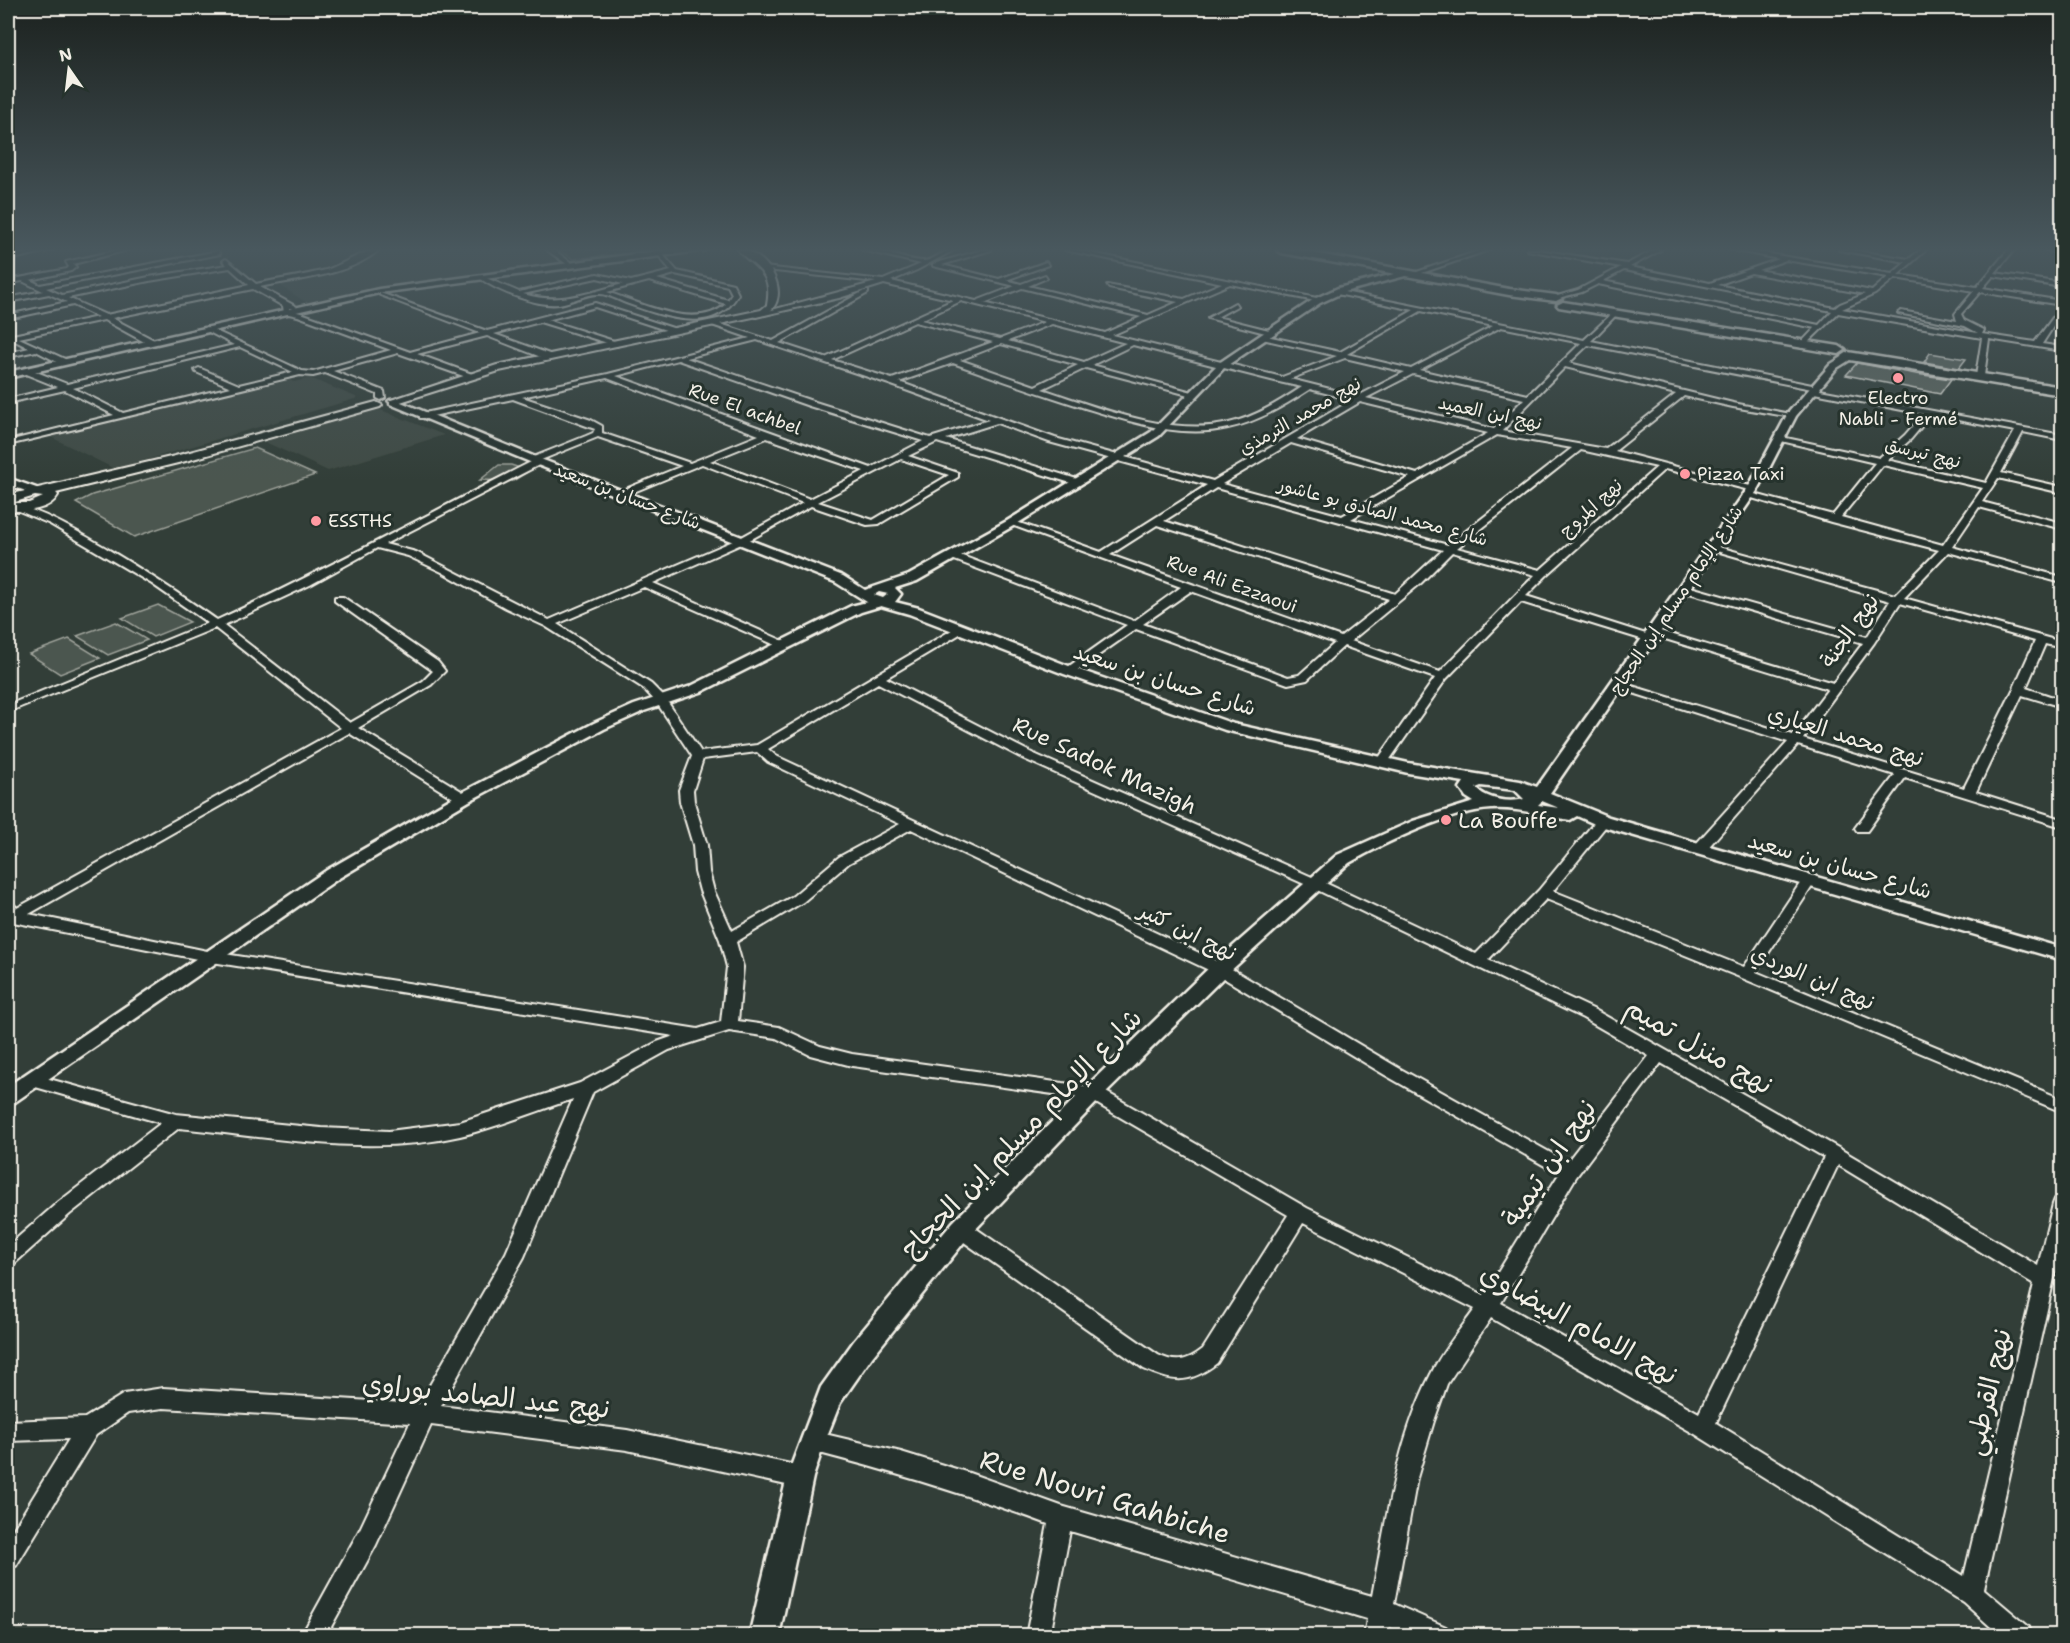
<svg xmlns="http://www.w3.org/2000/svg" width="2070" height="1643" font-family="'Shantell Sans','Playpen Sans Arabic',sans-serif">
	<rect width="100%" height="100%" fill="#323e38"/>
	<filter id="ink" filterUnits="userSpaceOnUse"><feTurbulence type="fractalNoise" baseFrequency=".0167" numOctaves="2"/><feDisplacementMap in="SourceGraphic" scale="12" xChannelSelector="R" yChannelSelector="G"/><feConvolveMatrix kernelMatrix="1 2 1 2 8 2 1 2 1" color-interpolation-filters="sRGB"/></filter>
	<g filter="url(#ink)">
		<!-- built -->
		<path fill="#404b44" d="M380 250H542L559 263 374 288 307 303 276 283 359 262Z
			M310 378 358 398 115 469 49 436 287 379 294 382Z
			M381 410 444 435 328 471 263 441 367 411Z"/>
		<!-- green -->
		<path fill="#4c564f" stroke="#a0a49c" stroke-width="1.5" d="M559 250H656L573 259Z
			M878 250H946L925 260H920L876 251Z
			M255 448 315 475 134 537 76 503 92 495Z
			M499 465H511L529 471 513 481 480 480Z
			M158 605 190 622 153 637 122 618Z
			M116 622 147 640 108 655 77 636Z
			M69 639 100 658 60 674 29 654Z"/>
		<!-- building -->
		<path fill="#5f6861" stroke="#f4f1e8" stroke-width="1.5" d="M1930 353 1966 359 1959 368 1924 362Z
			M1857 363 1916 374 1951 379 1940 394 1846 375Z"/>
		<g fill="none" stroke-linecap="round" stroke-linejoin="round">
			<!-- minor casing -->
			<g stroke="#f4f1e8" stroke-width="4">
				<path id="minor" d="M42 250H53L8 260V256Z
					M118 250H128L73 264 76 267 71 271 30 280 40 285 218 251 220 254 46 288 62 295 149 277 227 265 223 261 226 259 256 284C279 279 303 276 326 270 342 265 363 250 379 250 349 276 297 279 260 287L297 307 294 309 289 308V310L301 313 410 352 480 333 380 295V293L487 331 595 303 682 331 675 333 595 307 547 320 617 342V346L540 322 494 334 552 355V359H546L487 336 417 354 472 374V378H469L398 353 333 371 384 391 385 398 381 400 377 398V394L325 373 313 376 300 375 8 445V441L114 415 65 390 8 403V399L58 387 23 373V369H29L67 384 234 345 205 330V328L207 327 302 371 313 372 391 350 298 316 284 313 283 306 253 289 112 318 154 340V344H148L104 320 19 338 67 360V364H61L36 351 8 357V353L29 348 11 339 8 340V336L98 317 73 305 8 319V315L67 302 49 294 8 302V298L43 291 22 281 8 284V280L67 269 69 267 66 262ZM230 268 249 285 106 315 68 298 149 281ZM240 347 293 372 239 385 199 368 195 370 196 372 231 387 123 413 73 388Z
					M547 250H554L573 264 568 265Z
					M659 250 677 271 733 284 738 294C715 337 662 316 626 303 618 300 608 294 600 294 587 293 572 302 559 304 538 307 497 291 481 279L486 278 519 292 597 274 631 281 671 271 656 252ZM675 274 728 286 732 294 728 300 657 279ZM597 278 623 284C586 293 562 305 523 294ZM649 281 726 304C696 332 639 302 607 292Z
					M862 250C883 249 902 260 923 261 934 261 942 250 954 250L917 270 891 281 976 301 1015 286 933 266V264L982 250H991L942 265 999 279 1046 262 1048 265 1006 280 1021 284 1045 275 1047 278 1028 286 1148 315 1178 302 1109 288 1107 285 1184 299 1222 283 1065 250H1076L1322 299 1320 302 1230 284 1112 335 1282 377 1337 356 1262 339V335L1340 352 1414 310 1332 293 1334 290 1584 340 1615 311 1617 314 1591 341 1817 386 1821 388 1820 390 2062 435V440L2023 432 2001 473 2062 487V493L1998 478 1982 502 2062 523V529L1979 507 1952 547 2062 577V583L1948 552 1904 598 2062 642V648L2045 644 2026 688 2062 700V707L2022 695 1976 792 2062 819V827L1905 778 1867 831H1857L1855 828 1895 775 1798 745 1705 851H1695L1693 848 1695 845 1788 742 1614 687 1612 685 1614 683H1622L1793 735 1828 689 1649 634 1647 632 1653 629 1657 630 1833 683 1863 643 1679 590 1678 588 1679 586H1687L1867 637 1890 601 1706 548 1711 545 1715 546 1895 595 1939 550 1831 522 1742 495 1747 492 1833 515 1875 463 1777 440V436L1879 458 1905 435 1923 414 1814 393 1810 391 1812 389 1588 345 1569 363 1733 403 1796 415 1792 417 1733 407 1684 396 1615 451 1758 488 1753 491 1665 469 1546 576 1526 596 1652 636V640H1644L1521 602 1446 679 1386 765H1378L1376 762 1435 678 1344 646 1307 680 1288 684 1136 629 1073 673H1065L1063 671 1065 669 1127 625 949 558V554H957L1134 621 1181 587 1006 523 1014 521 1101 552 1207 485 1049 442 997 423 946 439 1080 480V484H1074L937 442 908 456 958 473V477L879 524 867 525 811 506 746 542 653 583 788 643V647H780L644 587 557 624 651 684 665 698 701 752 757 745 957 627H965V631L886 678 1032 753 1321 881 1476 954 1539 890 1598 818 1603 817 1610 821 1553 891 1744 967 1805 876H1815L1817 879 1756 972 2062 1099V1112L1742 978 1546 899 1488 960 1595 1010 1840 1149 2038 1266 2053 1204 2055 1199 2062 1197V1243L1984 1589 2029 1627 2032 1636H2001L1963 1602 1695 1434 1491 1318 1447 1384 1434 1421 1417 1478 1394 1604 1446 1627 1449 1636H1409L1390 1627 1388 1636H1364L1367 1619 1070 1531 1050 1636H1026L1048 1524C969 1495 894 1472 812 1451L804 1448 801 1441 804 1434 812 1431 901 1452 969 1473 1061 1506 1372 1596C1386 1522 1396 1442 1431 1374 1442 1351 1460 1330 1475 1309L1303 1223 1217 1363C1190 1384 1174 1383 1144 1369L954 1235 952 1229 954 1223 961 1221 968 1223 1158 1355C1176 1364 1188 1361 1203 1349L1288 1215 1089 1099 852 1066 810 1055 776 1038 729 1031 669 1050 593 1092 524 1257 441 1406 627 1430 800 1466 808 1469 811 1477 808 1485 800 1488 627 1450 431 1425 376 1545 326 1636H301L360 1529 410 1423 163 1408 128 1413 96 1435 16 1566 8 1569V1538L69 1439 8 1441V1421L85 1418 124 1394 163 1388 419 1404 506 1253 573 1099C536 1111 498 1127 460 1136 369 1157 271 1137 179 1128L70 1214 15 1263 8 1265V1246L56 1204 161 1123 25 1084 23 1080 25 1076 31 1074 176 1114 321 1128 389 1131 460 1122 580 1083 657 1042 674 1036 212 962 8 921V902L13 904 17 908 341 728 215 628 8 712V705L208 623 152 584 50 524 12 508C32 494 192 602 217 620 324 571 426 515 531 462V458L586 436 593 433 595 429 513 399 423 418H420V414L608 374 750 338 712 325 714 322 773 341 864 291H868V293L779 343 825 358 953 300 884 284 839 298 756 317 753 315 876 282 766 270 764 267 883 280 921 264ZM1022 288 1141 317 1105 333 984 303ZM961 301 1045 322 1000 339 921 320ZM1421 311 1493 326 1411 369 1347 354ZM915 322 993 342 892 379 832 360ZM1052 324 1126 343 1084 362 1008 341ZM1501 327 1581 343 1528 395 1419 370ZM757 340 889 384 989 420 930 438 815 402 686 358ZM1001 344 1078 365 1035 386 960 360ZM1133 345 1279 382 1302 387C1279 402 1255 417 1229 423 1170 437 1097 407 1042 389L1086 368 1196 397V393L1092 365ZM1345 358 1405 372 1358 396 1290 379ZM678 360 809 406 923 441 871 468 616 376ZM953 363C998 379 1040 394 1085 408 1132 422 1180 439 1228 428 1258 422 1285 405 1310 389L1352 400 1213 481 1055 438 899 382ZM1565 367 1676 394 1606 449 1502 431ZM1413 374 1524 399 1494 429 1366 398ZM607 378 759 435 690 463 602 433V426L591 420 522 397ZM1360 402 1488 433 1417 474 1297 439ZM1931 415 2015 431 1986 483 1887 460 1911 439ZM1497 435 1572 448 1448 545 1351 519ZM598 437 682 466 618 492V496H624L702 464 803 503 740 538 549 620 416 552 385 544 541 464V460ZM767 438 864 471 810 499 710 461ZM1291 443 1410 477 1342 516 1222 484ZM1581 450 1657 467 1540 570 1457 548ZM901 459 949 475 873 520 818 502ZM1883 465 1983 488 1943 545 1841 517ZM1216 488 1443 550 1395 594 1164 521ZM1157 525 1389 599 1341 637 1110 555ZM377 548 408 556 442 572 506 608 545 626 643 688 657 703 692 756 679 790 680 802 693 845 695 872 700 891 720 940 727 967 721 1022 698 1029 212 952 29 914 349 733 458 801H468L470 798 468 795 358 728 431 685 445 671 438 662 343 597H335V601L433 671 423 681 350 723 224 625 310 585ZM1452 552 1535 575 1440 672 1351 641 1421 583ZM1191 591 1335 643 1299 675 1288 677 1143 624ZM1900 603 2035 641 2013 690 1964 788 1803 739 1874 643ZM878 683 1024 759 1311 887 1583 1018 1649 1056 1567 1162 1397 1067 1225 965 776 756 768 749ZM757 752 768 762 900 824 839 857 793 896 732 931 714 891 709 872 707 845 694 802 693 790 703 759ZM911 829 1215 973 1385 1075 1559 1174 1484 1295 1307 1208 1099 1088 852 1054 820 1046 779 1027 738 1021 743 967 736 942 803 902 849 863ZM1661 1063 1824 1157 1699 1413 1501 1303 1576 1177ZM1838 1165 2034 1284 1964 1576 1716 1423Z
					M1481 250H1489L1416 275 1411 274Z
					M1527 250H1539L1627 264 1654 250H1661L1630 267 1710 283 1779 259 1732 250H1745L1892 274 1906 262 1839 250H1852L1909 259 1920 250H1926L1898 275 1977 287 2008 250H2014L1995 273 2062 283V287L1993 276 1983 288 2062 301V305L1980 292 1961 314 1964 320 1984 330 1982 334 2035 342 2060 308 2062 307V313L2042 344 2062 347V351L1989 339 1984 376 1980 378 1976 376 1982 338 1838 313 1802 348 1798 346 1815 328 1598 284 1582 292 1554 299V297L1578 290 1621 267ZM1786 260 1888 277 1872 291 1758 270ZM1624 270 1832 311 1819 325 1603 281ZM1751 273 1865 294 1840 304 1835 308 1717 285ZM1895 278 1974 291 1955 314 1957 321 1901 311 1898 313 1965 326 1978 333 1842 309 1875 294Z
					M2046 250H2062V254Z
					M1235 303 1237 306 1217 317 1273 331V335L1208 318Z"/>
			</g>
			<!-- tertiary casing -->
			<g stroke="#f4f1e8" stroke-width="5">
				<path id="tertiary" d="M665 250H706L379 293 8 378V372L379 289Z
					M1406 271H1409V275L1344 292 1320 303 1225 367 1159 436 1015 525 917 581 895 588 901 594 895 602 919 608 1074 668 1234 724 1408 763 1520 781 1537 787 1748 488 1788 413 1831 364 1847 354H1853V358L1837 368 1796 416 1759 488 1550 793 1609 817 2062 948V960L1597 825 1577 816 1570 820C1545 816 1517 807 1492 809 1450 811 1386 842 1349 863L1227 974 1100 1099 969 1236 872 1357 840 1403 825 1441 813 1477 779 1636H749L787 1477 821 1387 854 1341 953 1222 1086 1087 1213 964 1337 855 1413 821 1474 802 1466 797 1460 788 1464 782 1408 773 1225 730 1064 674 909 614 881 606 861 612 701 692 644 711 604 729 469 801 339 878 15 1102 8 1104V1086L327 870 457 795 594 723 634 705 691 686 851 606 867 602 835 582 530 462 390 404V400H396L538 458 843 576 865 590 909 575 1007 521 1151 432 1219 363 1314 299 1338 288ZM879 592 888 594 883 598 874 595ZM1481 786 1515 790 1524 799C1509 803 1487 800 1476 788ZM1542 801 1559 808 1538 805Z
					M8 478 42 490 44 492 38 495 8 485Z"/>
			</g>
			<!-- secondary casing -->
			<g stroke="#f4f1e8" stroke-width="4">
				<path id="secondary" d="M738 250C766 250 794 294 767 314L499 371 394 404 388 401 497 365 761 310 767 305C773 272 756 269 738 250Z
					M376 402 382 405 380 407 182 462 56 493 58 495C49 512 24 511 8 511V495L175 456ZM35 496 43 497 29 503H12Z"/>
			</g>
			<!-- primary casing -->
			<g stroke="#f4f1e8" stroke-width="5">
				<path id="primary" d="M1277 250H1297L1509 289 1556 295 1562 298 1556 301 1509 295 1282 253Z
					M1563 302 1839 346 1845 350 1839 354 1559 307 1557 305Z
					M1848 352 2062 387V395L1844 359 1842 356Z"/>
			</g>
			<!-- minor -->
			<use href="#minor" fill="#26332d" fill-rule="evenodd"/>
			<!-- tertiary -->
			<use href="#tertiary" fill="#26332d" fill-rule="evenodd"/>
			<!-- secondary -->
			<use href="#secondary" fill="#26332d" fill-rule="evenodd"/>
			<!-- primary -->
			<use href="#primary" fill="#26332d" fill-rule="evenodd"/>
		</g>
	</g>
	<!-- sky -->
	<linearGradient id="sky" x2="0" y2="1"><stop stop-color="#1c221f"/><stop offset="0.52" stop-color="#49585e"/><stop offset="1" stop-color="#49585e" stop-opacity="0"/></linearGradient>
	<rect width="2070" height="480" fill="url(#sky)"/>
	<!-- markers -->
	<g fill="#ff9aa2" stroke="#26332d" stroke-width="2">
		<circle cx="1898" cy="378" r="6"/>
		<circle cx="1685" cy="474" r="6"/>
		<circle cx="316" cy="521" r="6"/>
		<circle cx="1446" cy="820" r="6"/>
	</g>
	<g text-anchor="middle" stroke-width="6" stroke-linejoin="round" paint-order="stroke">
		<!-- far-poi labels -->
		<g font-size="18" fill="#f4f1e8" stroke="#26332d" text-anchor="start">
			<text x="1898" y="404" text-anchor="middle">Electro<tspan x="1898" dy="21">Nabli - Fermé</tspan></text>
			<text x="1697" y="480">Pizza Taxi</text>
			<text x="328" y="527">ESSTHS</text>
		</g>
		<!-- far-street labels -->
		<g font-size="18" fill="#f4f1e8" stroke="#26332d">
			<text transform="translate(745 409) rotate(20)" y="6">Rue El achbel</text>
			<text transform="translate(1490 413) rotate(12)" y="6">نهج ابن العميد</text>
			<text transform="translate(1300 416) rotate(-30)" y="6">نهج محمد الترمذي</text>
			<text transform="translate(1923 453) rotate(14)" y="6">نهج تبرسق</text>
			<text transform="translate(627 496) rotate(21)" y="6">شارع حسان بن سعيد</text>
			<text transform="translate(1591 508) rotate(-42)" y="6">نهج المروج</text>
			<text transform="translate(1383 512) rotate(15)" y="6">شارع محمد الصادق بو عاشور</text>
			<text transform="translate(1232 584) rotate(20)" y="6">Rue Ali Ezzaoui</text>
			<text transform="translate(1676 600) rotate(-56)" y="6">شارع اﻹمام مسلم إبن الحجاج</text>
		</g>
		<!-- street labels -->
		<g font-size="22" fill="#f4f1e8" stroke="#26332d">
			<text transform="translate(1849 630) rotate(-55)" y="8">نهج الجنة</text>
			<text transform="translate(1165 679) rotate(18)" y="8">شارع حسان بن سعيد</text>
			<text transform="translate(1846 735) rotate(17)" y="8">نهج محمد العياري</text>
			<text transform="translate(1105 765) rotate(25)" y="8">Rue Sadok Mazigh</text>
			<text transform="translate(1840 865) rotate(16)" y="8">شارع حسان بن سعيد</text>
			<text transform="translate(1188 931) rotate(26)" y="8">نهج ابن كثير</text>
			<text transform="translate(1813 977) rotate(23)" y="8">نهج ابن الوردي</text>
		</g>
		<!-- poi labels -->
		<g font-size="22" fill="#f4f1e8" stroke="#26332d" text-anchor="start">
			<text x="1458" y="828">La Bouffe</text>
		</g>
		<!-- near-street labels -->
		<g font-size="27" fill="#f4f1e8" stroke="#26332d">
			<text transform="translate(1699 1046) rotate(30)" y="9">نهج منزل تميم</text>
			<text transform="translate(1021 1133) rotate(-46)" y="9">شارع اﻹمام مسلم إبن الحجاج</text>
			<text transform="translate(1549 1163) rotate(-56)" y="9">نهج ابن تيمية</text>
			<text transform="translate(1579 1324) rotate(29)" y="9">نهج الامام البيضاوي</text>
			<text transform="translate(1988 1392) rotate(-77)" y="9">نهج القرطبي</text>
			<text transform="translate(486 1396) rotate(6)" y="9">نهج عبد الصامد بوراوي</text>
			<text transform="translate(1105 1497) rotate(17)" y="9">Rue Nouri Gahbiche</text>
		</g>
	</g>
	<!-- margin -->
	<rect width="2070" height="1643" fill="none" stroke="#26332d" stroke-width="30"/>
	<rect x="15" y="15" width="2040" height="1613" fill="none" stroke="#f4f1e8" stroke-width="2" filter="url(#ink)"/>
	<!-- north arrow -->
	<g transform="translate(69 69) rotate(346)" stroke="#26332d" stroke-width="4.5" paint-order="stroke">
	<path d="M0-4.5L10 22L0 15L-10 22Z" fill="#f4f1e8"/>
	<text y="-9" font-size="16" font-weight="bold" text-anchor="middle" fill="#f4f1e8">N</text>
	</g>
</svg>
